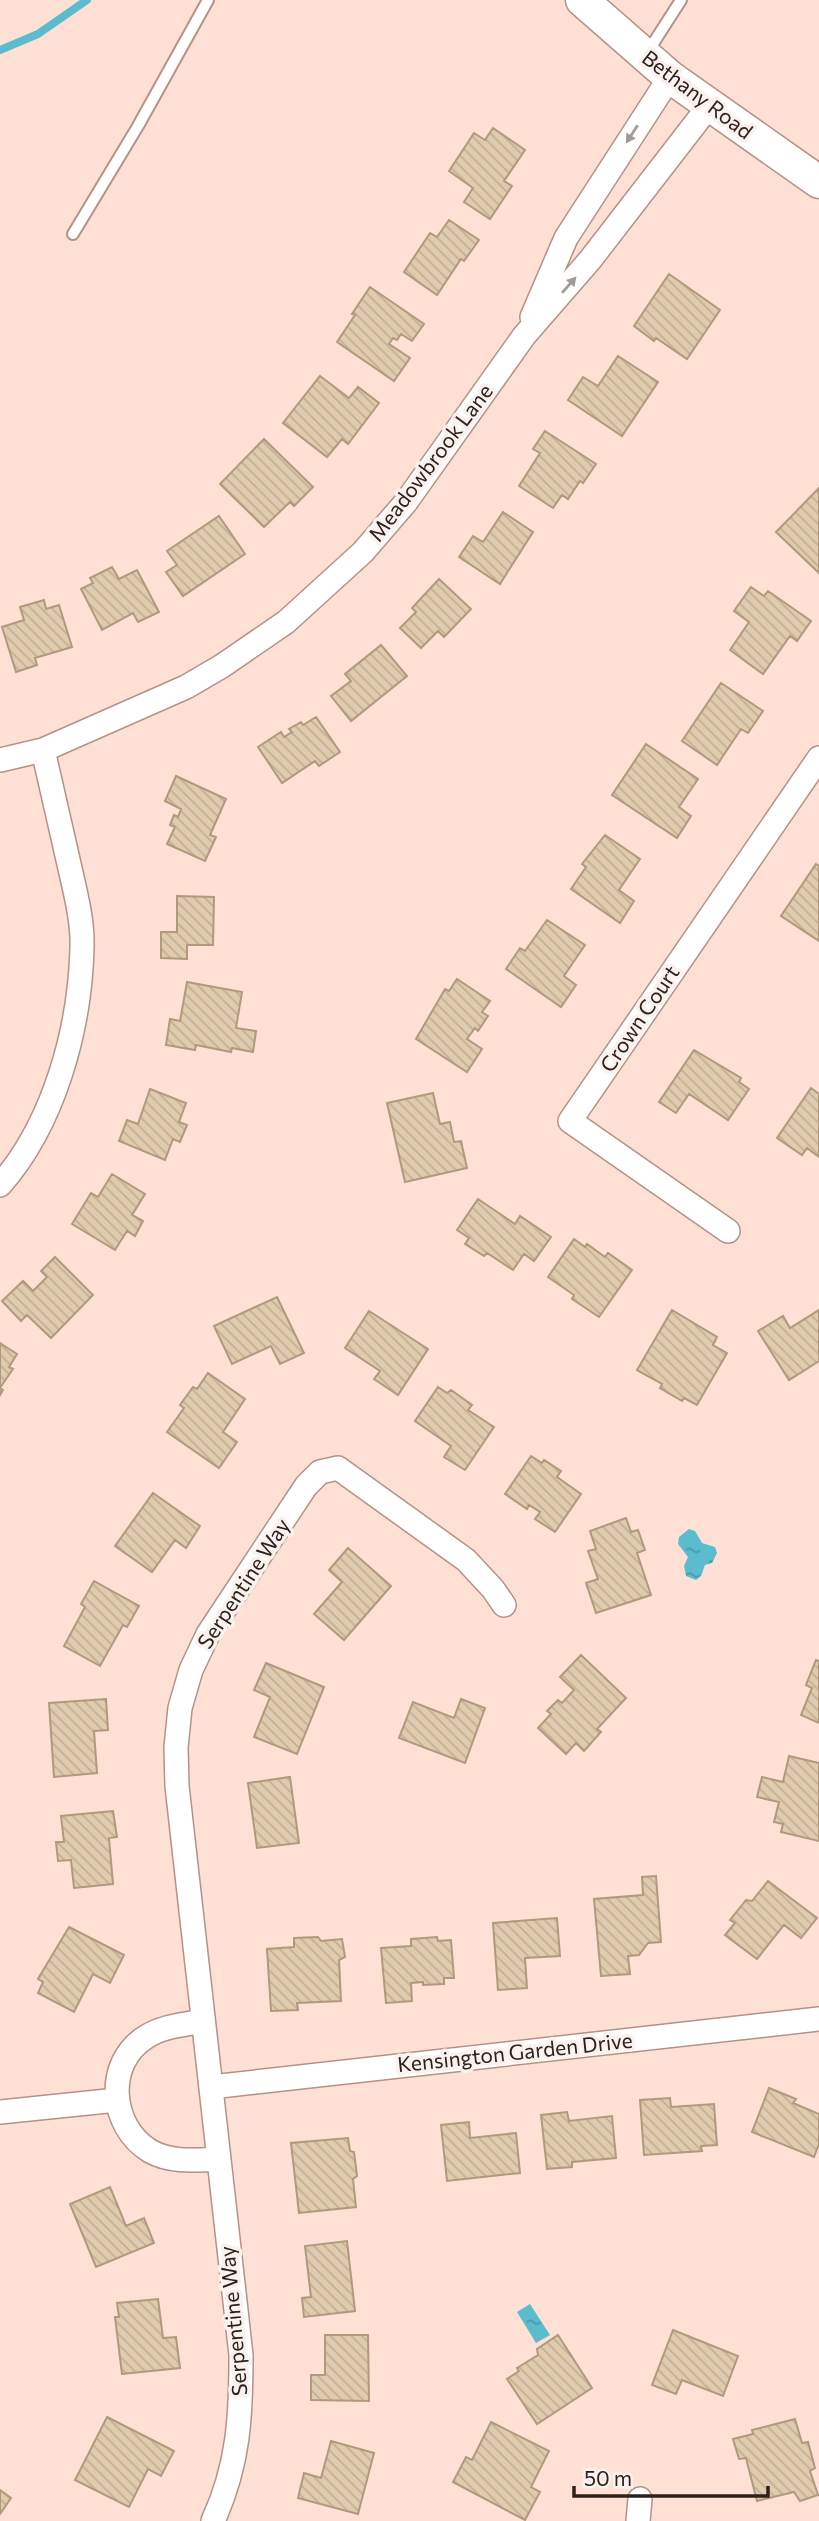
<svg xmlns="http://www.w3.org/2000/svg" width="819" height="2521" font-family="Commissioner,sans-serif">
	<defs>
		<pattern id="water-ripples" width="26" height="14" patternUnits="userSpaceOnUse" patternTransform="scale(1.75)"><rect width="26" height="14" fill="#5abccd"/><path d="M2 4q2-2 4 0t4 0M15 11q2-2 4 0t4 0" fill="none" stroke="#4b98a6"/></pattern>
		<pattern id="building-back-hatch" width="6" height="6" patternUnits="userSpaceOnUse" patternTransform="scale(1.75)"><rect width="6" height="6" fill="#e1cbae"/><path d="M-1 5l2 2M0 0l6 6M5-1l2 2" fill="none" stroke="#c1ae95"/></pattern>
	</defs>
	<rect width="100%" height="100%" fill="#fee0d4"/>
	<!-- water -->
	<path fill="url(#water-ripples)" d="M689 1529 695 1531 702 1543 715 1547 717 1553 712 1563 705 1565 701 1576 696 1580 686 1576 684 1566 688 1557 678 1544 679 1537Z
		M530 2304 550 2335 536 2343 517 2312Z"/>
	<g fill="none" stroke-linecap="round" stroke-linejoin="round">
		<!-- stream -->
		<path stroke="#5abccd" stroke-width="8" d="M0 50 38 34 87 0"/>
	</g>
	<!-- building -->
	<path fill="url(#building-back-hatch)" stroke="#af9a7e" stroke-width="2" d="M493 128 525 150 504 181 512 186 490 219 464 202 473 188 449 171 474 133 485 140Z
		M449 220 479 240 464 261 461 259 437 295 404 272 430 233 437 237Z
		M669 274 720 310 687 359 656 338 654 341 634 326Z
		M370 287 424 324 412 341 401 334 397 340 393 338 389 344 410 358 394 381 337 342 355 315 352 314Z
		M618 356 658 382 622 436 568 400 583 377 598 386Z
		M320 376 349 398 358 387 379 403 348 444 342 439 327 457 283 423Z
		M545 431 596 464 583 483 580 481 568 499 562 495 553 508 519 486 540 453 533 449Z
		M264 439 313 487 294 506 290 502 264 527 220 484Z
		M819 488V573L776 532Z
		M503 512 533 532 500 584 459 557 473 536 483 542Z
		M219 516 245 554 183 596 166 572 177 565 167 551Z
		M112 567 119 579 137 570 159 612 138 622 133 613 102 630 81 589 93 583 90 578Z
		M439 579 471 609 444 637 438 631 421 648 400 628 416 612 412 608Z
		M751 587 764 596 768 591 811 621 797 641 790 636 763 674 730 650 749 622 734 611Z
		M44 600 46 609 59 605 72 647 35 658 37 665 16 672 2 627 24 620 20 607Z
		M381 645 407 676 351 721 331 696 351 681 345 674Z
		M721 683 763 711 748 733 741 729 717 765 682 741Z
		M316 717 340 752 319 766 315 761 282 783 258 747 281 732 284 737 292 732 289 729 301 722 303 725Z
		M646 744 698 779 679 807 691 816 677 838 612 795Z
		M176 776 226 799 210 835 216 837 205 861 167 844 175 827 170 825 174 815 178 817 181 809 165 801Z
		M605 835 640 859 619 890 634 901 620 923 571 889 586 867 582 864Z
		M816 864 819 866V941L781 916Z
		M177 896 214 897 213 945H187V959L161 958V932H177Z
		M547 920 585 945 564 976 576 985 561 1007 506 969 520 948 525 951Z
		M457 979 490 1001 482 1012 488 1016 478 1031 475 1028 467 1039 482 1049 467 1072 416 1039 445 989 449 991Z
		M187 982 242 992 236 1028 256 1031 253 1052 232 1048 231 1052 196 1045 195 1050 166 1045 170 1019 180 1021Z
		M694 1050 741 1078 739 1082 749 1089 728 1120 689 1094 676 1113 659 1102Z
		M811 1088 819 1094V1157L807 1148 802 1155 777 1138Z
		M150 1089 186 1103 179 1122 187 1125 180 1142 173 1139 165 1160 119 1141 127 1120 138 1124Z
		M433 1093 440 1124 450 1122 454 1142 461 1141 467 1168 405 1182 387 1103Z
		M112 1174 145 1194 132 1215 143 1221 135 1236 127 1231 115 1250 72 1224 91 1193 98 1197Z
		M478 1199 515 1224 520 1216 551 1237 534 1261 524 1254 513 1270 487 1253 484 1256 465 1244 469 1238 457 1230Z
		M574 1239 585 1247 587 1244 605 1257 608 1253 632 1270 599 1317 572 1299 574 1295 548 1277Z
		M55 1257 93 1295 51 1338 27 1315 21 1321 2 1301 23 1281 33 1291 47 1277 41 1271Z
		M277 1297 304 1353 280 1364 271 1346 232 1364 214 1326Z
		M672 1310 717 1337 713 1345 727 1353 697 1405 684 1398 682 1401 660 1388 662 1384 637 1370Z
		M819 1310V1361L789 1380 758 1331 783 1316 790 1328Z
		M369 1311 428 1349 398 1395 374 1379 380 1371 345 1348Z
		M0 1343 17 1354 9 1367 13 1369 0 1388 3 1390 0 1395Z
		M208 1373 245 1399 223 1432 237 1442 219 1468 167 1432 184 1408 180 1405 193 1387 197 1389Z
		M438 1387 447 1393 451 1390 472 1405 468 1410 494 1427 465 1470 444 1457 451 1446 415 1421Z
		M531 1456 542 1463 544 1460 561 1471 557 1477 581 1494 555 1532 535 1519 540 1512 529 1505 527 1509 505 1494Z
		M153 1493 200 1526 186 1548 175 1540 152 1572 115 1546Z
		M626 1518 631 1532 638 1530 645 1550 637 1553 651 1595 596 1613 586 1583 598 1579 588 1551 596 1549 590 1531Z
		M348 1548 391 1586 344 1640 314 1614 342 1582 329 1570Z
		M94 1581 139 1606 127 1627 123 1625 100 1666 64 1646 85 1607 81 1604Z
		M581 1655 626 1698 597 1729 601 1732 584 1751 576 1743 566 1754 538 1728 551 1714 547 1711 558 1700 562 1703 574 1690 560 1677Z
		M816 1660 819 1661V1723L801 1715 812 1688 806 1685Z
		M266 1663 324 1687 297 1754 254 1737 270 1697 254 1690Z
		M106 1699 108 1730 94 1731 97 1773 54 1777 49 1703Z
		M461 1699 485 1708 465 1763 399 1738 413 1702 454 1718Z
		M789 1756 819 1763V1841L781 1832 783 1824 774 1822 779 1802 757 1797 762 1777 783 1782Z
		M290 1777 299 1843 257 1848 248 1783Z
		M113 1811 117 1837 109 1838 113 1884 74 1888 71 1860 58 1861 56 1842H64L61 1816Z
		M656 1876 661 1942 648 1943 639 1955 628 1956 630 1974 601 1976 594 1899 643 1895 642 1877Z
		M768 1881 817 1918 801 1938 784 1925 757 1959 725 1935 735 1923 730 1920 746 1900 752 1901Z
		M557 1918 560 1956 525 1958 527 1988 498 1990 493 1923Z
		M69 1927 124 1955 110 1983 93 1974 74 2012 38 1993 43 1982 38 1979Z
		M318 1937 321 1941 342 1939 345 1957 339 1960 341 2001 297 2003 298 2010 271 2011 267 1949 294 1947V1938Z
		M437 1937 438 1941 451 1940 454 1978H444V1984L423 1985V1982L411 1983 412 2001 386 2003 381 1948 411 1946V1939Z
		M769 2088 796 2099 793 2103 819 2114V2144L814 2157 752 2132Z
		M670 2098 671 2107 714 2104 717 2145 701 2146 702 2151 644 2155 640 2100Z
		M567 2112 569 2121 612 2116 616 2158 572 2162V2167L547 2169 541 2115Z
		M469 2122 470 2138 516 2133 520 2173 447 2181 441 2125Z
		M348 2138 350 2151 354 2152 357 2176 353 2179 356 2207 299 2213 291 2143Z
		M110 2187 126 2226 144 2218 154 2243 96 2267 70 2204Z
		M347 2241 355 2311 304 2317 302 2298 311 2297 305 2246Z
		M158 2299 163 2338 176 2337 180 2368 122 2374 115 2317H119L117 2303Z
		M673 2330 738 2356 723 2396 682 2380 676 2394 652 2385Z
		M325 2335H368L369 2401 311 2400V2375H325Z
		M558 2335 592 2388 537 2424 507 2379 519 2371 517 2368 538 2355 537 2349Z
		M107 2417 174 2451 161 2476 148 2469 129 2507 75 2480Z
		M795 2419 802 2443 808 2442 815 2468 810 2471 818 2495 800 2501 794 2492 757 2501 746 2458 739 2459 733 2439 753 2434 752 2430Z
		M491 2422 549 2451 531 2487 540 2492 525 2520 453 2482 466 2457 472 2460Z
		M331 2441 374 2453 358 2514 298 2498 304 2473 321 2478Z
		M0 2490 11 2498 0 2514Z"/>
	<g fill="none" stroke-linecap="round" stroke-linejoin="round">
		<!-- lane casing -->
		<g stroke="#b59285" stroke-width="14">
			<path id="lane" d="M647 53 681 0
				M73 234 138 126 208 0"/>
		</g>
		<!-- street casing -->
		<g stroke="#b59285" stroke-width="26">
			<path id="street" d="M532 317 566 238 670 77
				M43 750 186 687 222 666 286 622 363 552 406 502 524 336 590 260 709 106
				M0 760 43 750C52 788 60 826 69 864 75 891 83 920 82 948 80 1029 54 1124 0 1185
				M728 1231 570 1121 819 758
				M203 2021C183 2025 163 2026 146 2037 104 2063 110 2127 150 2151 171 2163 196 2160 219 2159
				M211 2087 819 2019
				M0 2112 117 2100
				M213 2521C239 2464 241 2416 241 2355L177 1786 176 1747 180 1708 191 1670 208 1634 306 1486 320 1472 338 1468 466 1560 493 1589 504 1605
				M638 2521 640 2499"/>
		</g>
		<!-- secondary casing -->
		<g stroke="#b59285" stroke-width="35">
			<path id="secondary" d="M582 0 670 77 819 182"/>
		</g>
		<!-- lane -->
		<use href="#lane" stroke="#fff" stroke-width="10"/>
		<!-- street -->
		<use href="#street" stroke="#fff" stroke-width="23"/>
		<!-- secondary -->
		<use href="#secondary" stroke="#fff" stroke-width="32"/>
	</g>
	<!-- one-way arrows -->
	<defs><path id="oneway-solid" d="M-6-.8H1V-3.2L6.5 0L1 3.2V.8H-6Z" transform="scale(1.75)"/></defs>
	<g fill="#a19b98">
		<use href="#oneway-solid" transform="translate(632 134) rotate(123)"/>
		<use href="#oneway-solid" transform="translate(569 285) rotate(-49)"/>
	</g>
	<g text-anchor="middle" stroke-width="7" stroke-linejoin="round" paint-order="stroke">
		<!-- street labels -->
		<g font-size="21" fill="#2e201b" stroke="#faf2ef">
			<text transform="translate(697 95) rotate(37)" y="7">Bethany Road</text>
			<text transform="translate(431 463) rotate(-53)" y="7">Meadowbrook Lane</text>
			<text transform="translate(640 1019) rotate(-56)" y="7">Crown Court</text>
			<text transform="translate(244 1584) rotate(-57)" y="7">Serpentine Way</text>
			<text transform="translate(515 2053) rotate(-6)" y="7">Kensington Garden Drive</text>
			<text transform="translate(234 2321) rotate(-95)" y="7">Serpentine Way</text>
		</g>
	</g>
	<!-- scale -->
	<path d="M574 2486v10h194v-10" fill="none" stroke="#2e201b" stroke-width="3.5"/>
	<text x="584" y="2486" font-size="21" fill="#2e201b" stroke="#faf2ef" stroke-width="5" paint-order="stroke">50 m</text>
</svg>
